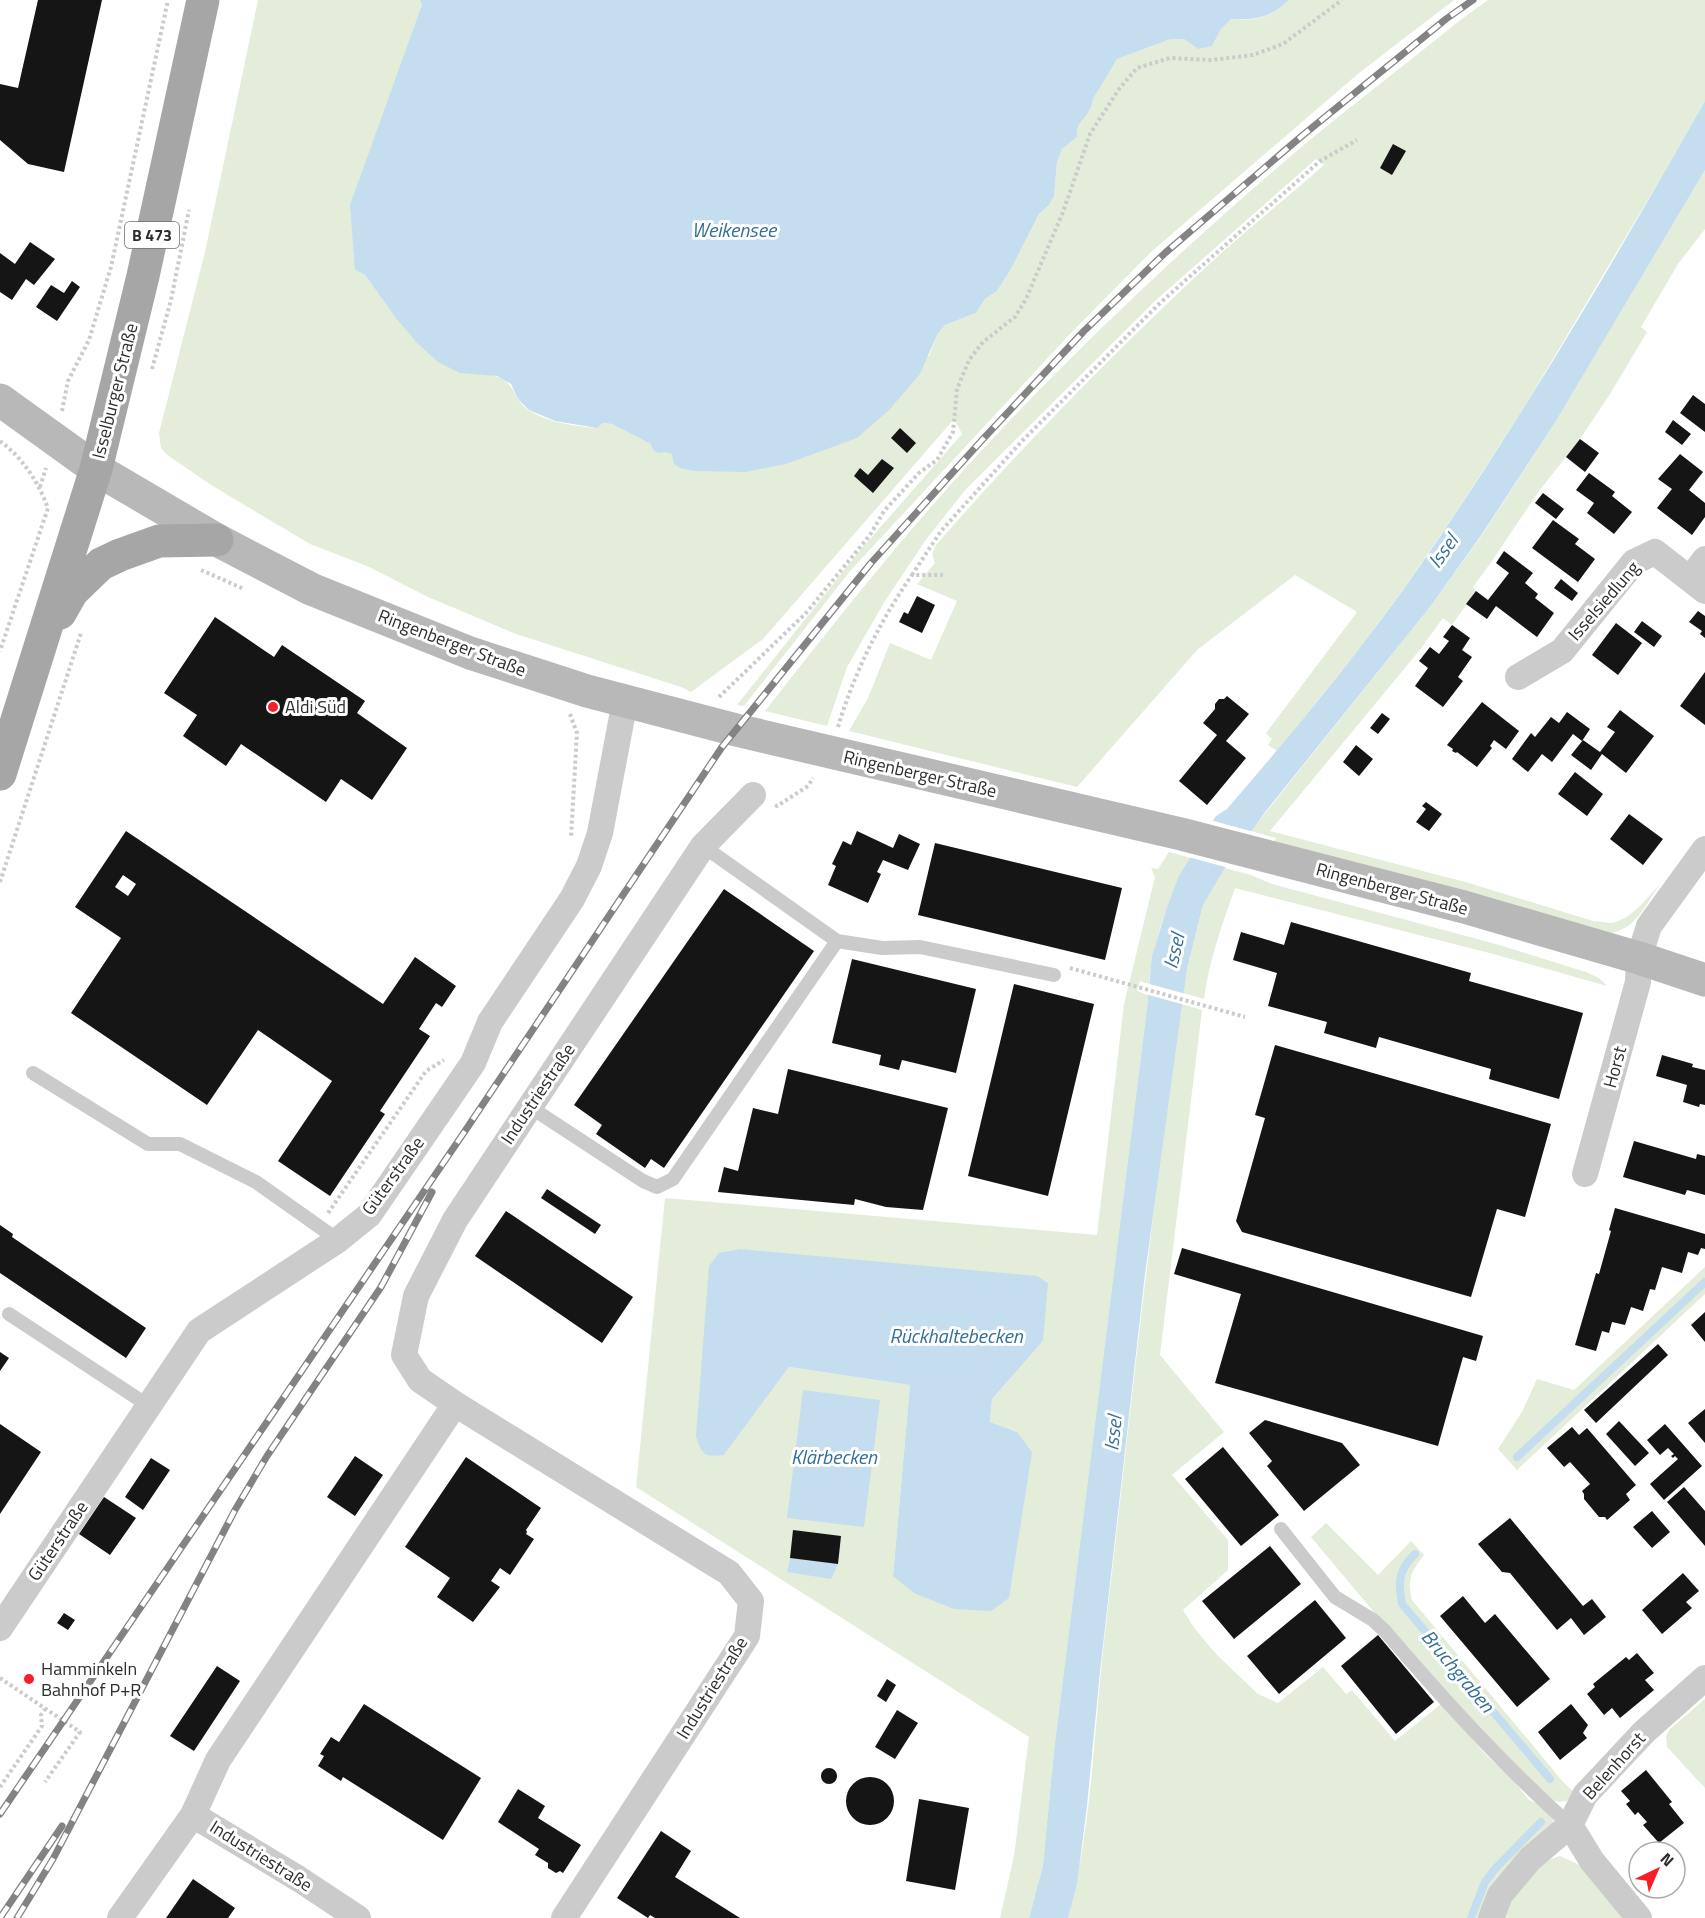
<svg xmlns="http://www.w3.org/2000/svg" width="1705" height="1918" font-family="'Titillium Web',sans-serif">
	<rect width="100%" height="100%" fill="#fff"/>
	<!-- green -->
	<path fill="#e4edda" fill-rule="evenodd" d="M258 0H420L422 4 355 270 365 275 395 317 485 374C520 379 508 397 530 411 549 423 575 426 597 428L603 423 612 424 672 454 674 459 929 356 937 335 945 325 976 313 985 299 997 291 1011 269 1039 214 1048 206 1054 197 1057 162 1062 149 1077 137C1077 121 1083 122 1089 111 1092 107 1092 101 1094 97 1102 84 1110 72 1117 59L1171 39H1184L1198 49 1231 19C1257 21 1270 18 1289 0H1454L1359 73 1151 252 1069 335 851 570 744 706 737 705 857 554 962 434 954 419 763 639 691 692 681 687 516 634 428 597 367 566 310 544 211 485 166 454 161 448 159 433 205 252Z
		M1488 0H1705V101L1665 171 1525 406 1457 511 1407 584 1362 645 1277 751 1268 745 1272 739 1266 733 1357 612 1295 575 1197 650 1077 787 849 731 868 698 890 643 931 660 957 601 917 584 935 563 932 554 936 545C1017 452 1103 364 1193 279 1235 239 1281 203 1324 165L1316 159 1155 301 966 489 925 541 885 601 847 667 827 726 765 711C826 633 887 556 953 482 1052 372 1166 263 1278 167 1337 116 1399 70 1459 21Z
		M1705 170V229L1678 264 1641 327 1647 332 1610 394 1580 439 1539 491 1492 561 1473 587 1476 591 1452 625 1443 618 1419 651 1270 831 1469 883 1593 921C1599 921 1606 923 1612 923 1632 919 1647 898 1660 884 1642 910 1636 931 1602 935L1272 845 1276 838 1251 831 1430 607 1482 535 1556 421Z
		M1169 852 1191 858C1169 893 1153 942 1149 984L1140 981 1137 991 1148 995 1147 1008 1054 1751 1043 1865 1029 1918H1000L1014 1856 1029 1737 636 1487 665 1198 1097 1235 1124 1004 1155 877 1151 868 1158 869ZM740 1249 1043 1341 992 1399 990 1422 1017 1432 893 1576 910 1385 789 1367 724 1455Z
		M1225 868 1251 875 1272 884 1496 944 1586 972 1599 978 1607 986 1497 955 1235 888C1222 925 1209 960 1204 999L1183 993 1187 969 1203 905Z
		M1182 1004 1202 1010 1160 1355 1224 1432 1172 1475 1228 1540V1570L1183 1610 1195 1629 1217 1655 1258 1694 1278 1703 1323 1667 1346 1694 1352 1690 1395 1741 1441 1704 1487 1756 1510 1776 1529 1800 1538 1804 1554 1818 1551 1828 1481 1918H1068C1093 1823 1094 1722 1106 1624 1130 1417 1151 1210 1182 1004Z
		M1705 1267V1294L1517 1470 1498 1449 1523 1410 1537 1379 1574 1390Z
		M1326 1523 1378 1575 1411 1541 1424 1555C1411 1572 1407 1578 1412 1600L1564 1783 1575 1793 1570 1800 1559 1802 1553 1800 1533 1783 1475 1727 1389 1625 1378 1617 1311 1537Z
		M1705 1699V1788L1667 1747 1666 1736 1670 1729Z
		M1560 1856 1584 1867 1627 1918H1496L1534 1865Z"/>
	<!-- water -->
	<path fill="#c4ddef" d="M420 0H1289C1270 18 1257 20 1231 19L1220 30 1212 46 1198 49 1184 39H1171L1117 59C1110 72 1102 84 1094 97 1092 101 1092 107 1089 111 1083 122 1077 121 1077 137L1062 149 1057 162 1054 197 1048 206 1039 214 1011 269 997 291 985 299 976 313 945 325 937 335 920 374 889 410 857 438 786 464 745 472 695 471 680 468 674 464 672 454 665 452 658 453 653 450 651 444 612 424 603 423 597 428 555 421 529 410 518 399 511 384 497 376 460 373 438 362 418 344 395 317 365 275 355 270 350 205 422 5Z
		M1705 101V170L1556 421 1482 534 1430 607 1266 811 1225 868 1203 905 1187 969 1145 1274 1100 1672 1087 1806 1077 1884 1068 1918H1029L1043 1865 1054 1751 1147 1008 1152 956 1167 907 1179 876 1216 816 1227 809C1290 736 1352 661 1408 583 1516 429 1612 265 1705 101Z
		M740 1249 1037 1276 1048 1283 1043 1341 992 1399 990 1422 1017 1432 1032 1452 1009 1598 991 1611 954 1609 914 1593 893 1576 910 1385 789 1367 724 1455C704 1457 702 1455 696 1436L709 1266 719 1253Z
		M803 1390 880 1400 864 1527 787 1518Z
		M790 1558 838 1564 831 1579 787 1572Z"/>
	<!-- pier -->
	<path fill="#fff" d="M1210 820 1254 832 1229 868 1188 857Z
		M1146 983 1186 994 1185 1005 1145 994Z"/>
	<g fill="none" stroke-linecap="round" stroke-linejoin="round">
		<!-- stream -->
		<path stroke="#c4ddef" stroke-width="8" d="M1517 1457 1705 1282
			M1415 1554C1398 1570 1398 1583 1402 1604L1550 1779
			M1471 1918 1485 1882 1495 1869 1541 1822"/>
	</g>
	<!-- building -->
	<path fill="#151515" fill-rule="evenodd" d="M38 0H102L64 172 28 164 0 140V84L18 88Z
		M1393 144 1406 151 1392 175 1380 168Z
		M30 242 55 259 34 285 26 279 12 300 0 292V253L15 264Z
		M72 281 80 287 57 321 36 307 51 285 64 293Z
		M1693 395 1705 404V432L1680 413Z
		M1673 420 1691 434 1682 445 1665 432Z
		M900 428 916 443 907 453 891 438Z
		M1580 439 1599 453 1585 472 1566 457Z
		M1680 454 1703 472 1689 490 1705 503V517L1692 535 1657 508 1672 489 1658 479Z
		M882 459 894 468 873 493 854 476 860 468 868 475Z
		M1589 473 1615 492 1612 496 1632 512 1614 534 1587 513 1594 503 1576 490Z
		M1543 493 1564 509 1556 519 1535 503Z
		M1553 520 1579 539 1575 544 1595 559 1578 582 1532 548Z
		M1504 551 1533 573 1525 583 1538 594 1535 598 1554 613 1537 637 1496 606 1487 619 1466 604 1476 591 1488 600 1509 573 1496 563Z
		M1561 579 1578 593 1572 601 1554 588Z
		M917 596 935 605 922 633 899 622 904 612 908 614Z
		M1698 611 1705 616V638L1700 634 1702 631 1689 622Z
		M215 617 274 657 282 645 365 701 357 713 407 748 372 800 341 779 326 802 241 744 226 766 183 736 197 715 164 693Z
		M1642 621 1662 636 1654 647 1634 632Z
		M1616 623 1642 643 1618 675 1592 655Z
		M1452 625 1470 638 1462 650 1472 657 1458 677 1463 681 1443 707 1415 686 1428 668 1419 661 1430 647 1439 654 1449 641 1443 637Z
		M1705 672V725L1680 706Z
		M1227 696 1249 714 1226 741 1246 758 1207 805 1179 781 1217 735 1203 723 1215 709V704L1219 699H1224Z
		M1482 702 1519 731 1506 749 1494 740 1490 746 1492 748 1477 767 1457 752 1456 753 1452 751 1453 749 1447 745Z
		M1620 710 1654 736 1626 773 1602 754 1591 770 1571 755 1583 740 1600 752 1615 732 1607 727Z
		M1567 712 1590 729 1582 741 1573 734 1552 762 1542 754 1528 772 1512 759 1531 733 1535 737 1551 717 1559 723Z
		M1382 713 1390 719 1378 734 1370 728Z
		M1356 745 1373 759 1359 776 1343 762Z
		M1575 772 1603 794 1587 816 1558 794Z
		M1426 802 1442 814 1429 831 1416 822 1426 809 1422 806Z
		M1629 814 1663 839 1643 865 1610 839Z
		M126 831 383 1004 415 957 456 986 442 1007 436 1003 419 1029 430 1036 380 1111 385 1114 330 1196 278 1161 332 1081 258 1030 207 1105 71 1013 121 938 75 907ZM123 875 136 884 128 896 115 887Z
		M857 831 893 848 899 834 920 844 908 870 883 860 877 872 881 874 868 903 828 885 836 866 832 864 843 841 851 845Z
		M935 843 1122 888 1105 960 918 915Z
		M724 889 814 951 664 1168 651 1159 645 1168 596 1134 602 1125 574 1105Z
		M1291 922 1471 973 1469 981 1583 1013 1559 1099 1489 1079 1491 1069 1379 1037 1376 1048 1324 1033 1327 1022 1268 1006 1277 973 1233 960 1241 932 1284 945Z
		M852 959 976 989 956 1073 902 1060 899 1070 879 1065 881 1055 832 1043Z
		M1014 984 1094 1004 1048 1196 968 1176Z
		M1275 1045 1551 1124 1525 1217 1497 1209 1471 1297 1242 1232 1236 1221 1265 1118 1255 1115Z
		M1662 1055 1693 1064 1692 1067 1705 1070V1105L1700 1104 1699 1107 1683 1102 1687 1085 1656 1076Z
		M788 1069 948 1108 923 1210 886 1207 855 1199 854 1205 718 1192 724 1167 738 1171 753 1108 778 1114Z
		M1634 1141 1696 1159 1697 1154 1705 1156V1195L1687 1190 1685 1195 1623 1177Z
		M547 1189 601 1225 595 1234 541 1198Z
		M1615 1208 1705 1234V1249L1701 1248 1698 1255 1688 1252 1682 1273 1662 1267 1655 1290 1650 1289 1643 1311 1631 1307 1625 1325 1612 1322 1609 1333 1602 1331 1596 1351 1575 1345 1596 1273 1599 1274 1611 1231 1609 1230Z
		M506 1211 633 1297 602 1343 475 1256Z
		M0 1225 13 1234 12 1237 146 1328 126 1358 0 1273Z
		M1182 1248 1483 1336 1476 1361 1463 1357 1438 1446 1215 1383 1241 1294 1174 1274Z
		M1705 1312V1342L1691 1325Z
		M1658 1344 1668 1355 1596 1423 1584 1410Z
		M0 1352 9 1358 0 1371Z
		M1705 1409V1443L1688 1423Z
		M1265 1420 1342 1443 1360 1465 1304 1511 1267 1466 1272 1461 1249 1433Z
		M1619 1421 1649 1453 1635 1466 1606 1434Z
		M0 1424 41 1452 0 1514Z
		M1665 1424 1702 1466 1664 1500 1650 1484 1678 1459 1675 1456 1673 1458 1671 1456 1674 1454 1668 1448 1660 1455 1647 1440Z
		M1572 1427 1579 1435 1587 1428 1636 1485 1626 1494 1630 1500 1607 1520 1605 1517H1599L1584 1499V1494L1582 1491 1590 1484 1570 1462 1564 1467 1547 1448Z
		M1223 1447 1279 1515 1241 1546 1185 1479Z
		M355 1456 383 1475 355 1516 327 1497Z
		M466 1457 541 1508 526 1530 527 1532 526 1534 534 1539 510 1575 500 1568 491 1581 500 1587 473 1622 437 1597 450 1578 405 1547Z
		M151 1458 170 1470 143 1510 125 1497Z
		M1684 1487 1705 1511V1546L1667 1502Z
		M104 1497 136 1518 110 1555 79 1534Z
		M1652 1511 1670 1532 1652 1548 1633 1527Z
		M1510 1518 1583 1606 1592 1599 1606 1617 1584 1635 1571 1618 1557 1630 1510 1573 1502 1572 1478 1544Z
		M793 1530 841 1536 838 1564 790 1558Z
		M1270 1546 1301 1584 1234 1639 1202 1601Z
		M1683 1573 1699 1591 1686 1602 1692 1608 1662 1634 1642 1610Z
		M1463 1596 1485 1623 1495 1614 1550 1679 1517 1707 1440 1616Z
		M1315 1600 1346 1638 1279 1694 1247 1656Z
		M64 1613 75 1620 68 1630 57 1623Z
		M1378 1635 1434 1702 1396 1734 1341 1666Z
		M1637 1653 1654 1673 1645 1680 1654 1690 1620 1718 1612 1708 1604 1715 1587 1694 1595 1687 1593 1684 1626 1657 1629 1660Z
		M217 1666 240 1681 194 1751 170 1736Z
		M887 1679 896 1685 886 1702 877 1696Z
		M57 1686 62 1689 57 1698 52 1694Z
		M364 1704 481 1778 443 1840 343 1777 341 1781 318 1766 324 1756 320 1754 331 1737 339 1742Z
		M1571 1704 1588 1725 1583 1733 1587 1738 1560 1760 1538 1732Z
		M897 1710 918 1723 895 1759 875 1747Z
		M821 1776a8 8 0 1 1 16 0a8 8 0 1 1-16 0Z
		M1646 1770 1672 1802 1669 1804 1684 1823 1659 1843 1643 1825 1647 1822 1638 1812 1635 1815 1626 1804 1630 1801 1621 1791Z
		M846 1801a24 24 0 1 1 48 0a24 24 0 1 1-48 0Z
		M518 1789 545 1806 538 1818 581 1845 563 1873 560 1871 556 1873 548 1868V1863L535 1855 539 1849 498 1822Z
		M919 1799 969 1808 955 1890 906 1881Z
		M661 1831 691 1851 675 1877 740 1918H655L650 1915 648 1918 617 1898Z
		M193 1879 235 1908 228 1918H166Z"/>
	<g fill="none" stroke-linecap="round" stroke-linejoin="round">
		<!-- path -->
		<path stroke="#cbcbcb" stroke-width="4" stroke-dasharray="3 3" stroke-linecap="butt" d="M152 369 171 300 189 210
			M62 411 68 381 89 340 111 267 168 0
			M0 441C23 458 38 482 48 508L0 651
			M40 487 46 468
			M201 570 244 589
			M912 575 941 531 1021 442 1160 303 1320 161 1357 140
			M719 697 806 613 870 535 884 511 919 473 937 460 953 432 957 389 969 360 983 342 1015 317 1026 299 1063 212 1090 134 1119 89 1137 68 1170 58 1211 60 1253 55 1283 44 1342 0
			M570 714 577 733 571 837
			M838 727C854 673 880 621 912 575H943
			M775 805 777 806 808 786 813 778
			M0 882 81 633
			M1070 968 1245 1017
			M328 1213 426 1071 444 1060
			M0 1678 80 1732 45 1782
			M0 1787 42 1726 41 1715 45 1709"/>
		<!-- service -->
		<path stroke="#cbcbcb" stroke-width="14" d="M703 846 837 941 882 948 920 947 1054 975
			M33 1073 148 1144H180L256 1182 338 1240
			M530 1107 643 1181 657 1187 673 1179 837 941
			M9 1314 149 1406
			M1281 1529 1335 1597 1373 1620 1385 1631C1444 1700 1502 1764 1570 1825"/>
		<!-- minor -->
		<path stroke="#cbcbcb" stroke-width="26" d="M1690 579 1705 559
			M1518 677 1562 651 1634 562 1655 552 1705 591
			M1585 1174 1638 982 1639 958 1649 926 1705 849
			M0 1628 199 1331 338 1240 369 1215 473 1063 490 1022 572 899 589 866 600 833 625 701
			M193 1815 299 1879 358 1918
			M1570 1825 1592 1861 1639 1918
			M120 1918 193 1815 218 1760 455 1404
			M564 1918 747 1636 751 1601 729 1573 455 1404 420 1380 404 1355 416 1296 455 1220 703 846 753 795
			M1491 1918 1500 1895 1530 1859 1570 1825 1585 1795 1644 1732 1705 1678"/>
		<!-- secondary -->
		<path stroke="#b8b8b8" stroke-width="33" d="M0 400 96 469 217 540 311 589 470 653 587 691 736 730 1181 834 1464 907 1639 958 1705 980"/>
		<!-- primary -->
		<path stroke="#a6a6a6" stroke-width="33" d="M60 613 72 592 101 564 120 555 159 541 217 540
			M0 774 96 469 143 276 203 0"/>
		<!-- rail casing -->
		<g stroke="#838383" stroke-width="7">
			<path id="rail" d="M0 1814 465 1131 722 747 871 563 983 439 1084 331 1165 253 1303 135 1446 19 1473 0
				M0 1918 62 1826
				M17 1918 53 1859 235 1510 267 1456 381 1287 432 1192"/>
		</g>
		<!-- rail -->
		<use href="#rail" stroke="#fff" stroke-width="4.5" stroke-dasharray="14" stroke-linecap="butt"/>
	</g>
	<!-- markers -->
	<g fill="#f71e2a" stroke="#fff" stroke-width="2">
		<circle cx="273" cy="707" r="6"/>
		<circle cx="29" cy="1679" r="6"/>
	</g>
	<g text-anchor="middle" stroke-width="6" stroke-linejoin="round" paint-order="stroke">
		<!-- shield labels -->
		<rect fill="#fff" stroke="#6d6d6d" stroke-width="1.5" x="125" y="222" width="54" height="26" rx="4.5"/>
		<g font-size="16" font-weight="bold" fill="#2e2e2e">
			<text x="152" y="241">B 473</text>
		</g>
		<!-- street labels -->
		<g font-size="18" fill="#2e2e2e" stroke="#fff">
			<text transform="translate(115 391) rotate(-76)" y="6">Isselburger Straße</text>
			<text transform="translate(1604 601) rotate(-49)" y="6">Isselsiedlung</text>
			<text transform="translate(452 643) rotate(21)" y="6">Ringenberger Straße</text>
			<text transform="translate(920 774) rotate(13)" y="6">Ringenberger Straße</text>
			<text transform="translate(1392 889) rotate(15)" y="6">Ringenberger Straße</text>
			<text transform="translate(1615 1067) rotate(-75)" y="6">Horst</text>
			<text transform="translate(538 1094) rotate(-56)" y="6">Industriestraße</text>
			<text transform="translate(393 1176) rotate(-54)" y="6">Güterstraße</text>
			<text transform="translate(58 1541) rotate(-56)" y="6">Güterstraße</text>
			<text transform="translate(712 1688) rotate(-58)" y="6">Industriestraße</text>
			<text transform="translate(1614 1766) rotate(-48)" y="6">Belenhorst</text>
			<text transform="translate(261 1856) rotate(32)" y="6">Industriestraße</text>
		</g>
		<!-- poi labels -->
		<g font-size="18" fill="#2e2e2e" stroke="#fff" text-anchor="start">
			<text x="285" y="713">Aldi Süd</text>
			<text x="41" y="1675">Hamminkeln<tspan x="41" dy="21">Bahnhof P+R</tspan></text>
		</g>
		<!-- water labels -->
		<g font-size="20" font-style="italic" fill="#346f98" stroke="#fff">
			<text x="734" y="237">Weikensee</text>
			<text transform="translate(1443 551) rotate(-54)" y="7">Issel</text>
			<text transform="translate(1174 951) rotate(-77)" y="7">Issel</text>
			<text x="956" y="1343">Rückhaltebecken</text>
			<text transform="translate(1113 1433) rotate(-84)" y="7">Issel</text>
			<text x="834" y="1464">Klärbecken</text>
			<text transform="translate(1458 1671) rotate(50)" y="7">Bruchgraben</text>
		</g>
	</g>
	<!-- north arrow -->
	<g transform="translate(1657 1870) rotate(44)"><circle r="28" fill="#ffffff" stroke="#ababab" stroke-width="1.5"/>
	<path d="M0-4.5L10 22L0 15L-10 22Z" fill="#f71e2a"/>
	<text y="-9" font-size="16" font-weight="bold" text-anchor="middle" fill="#2e2e2e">N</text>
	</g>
</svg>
